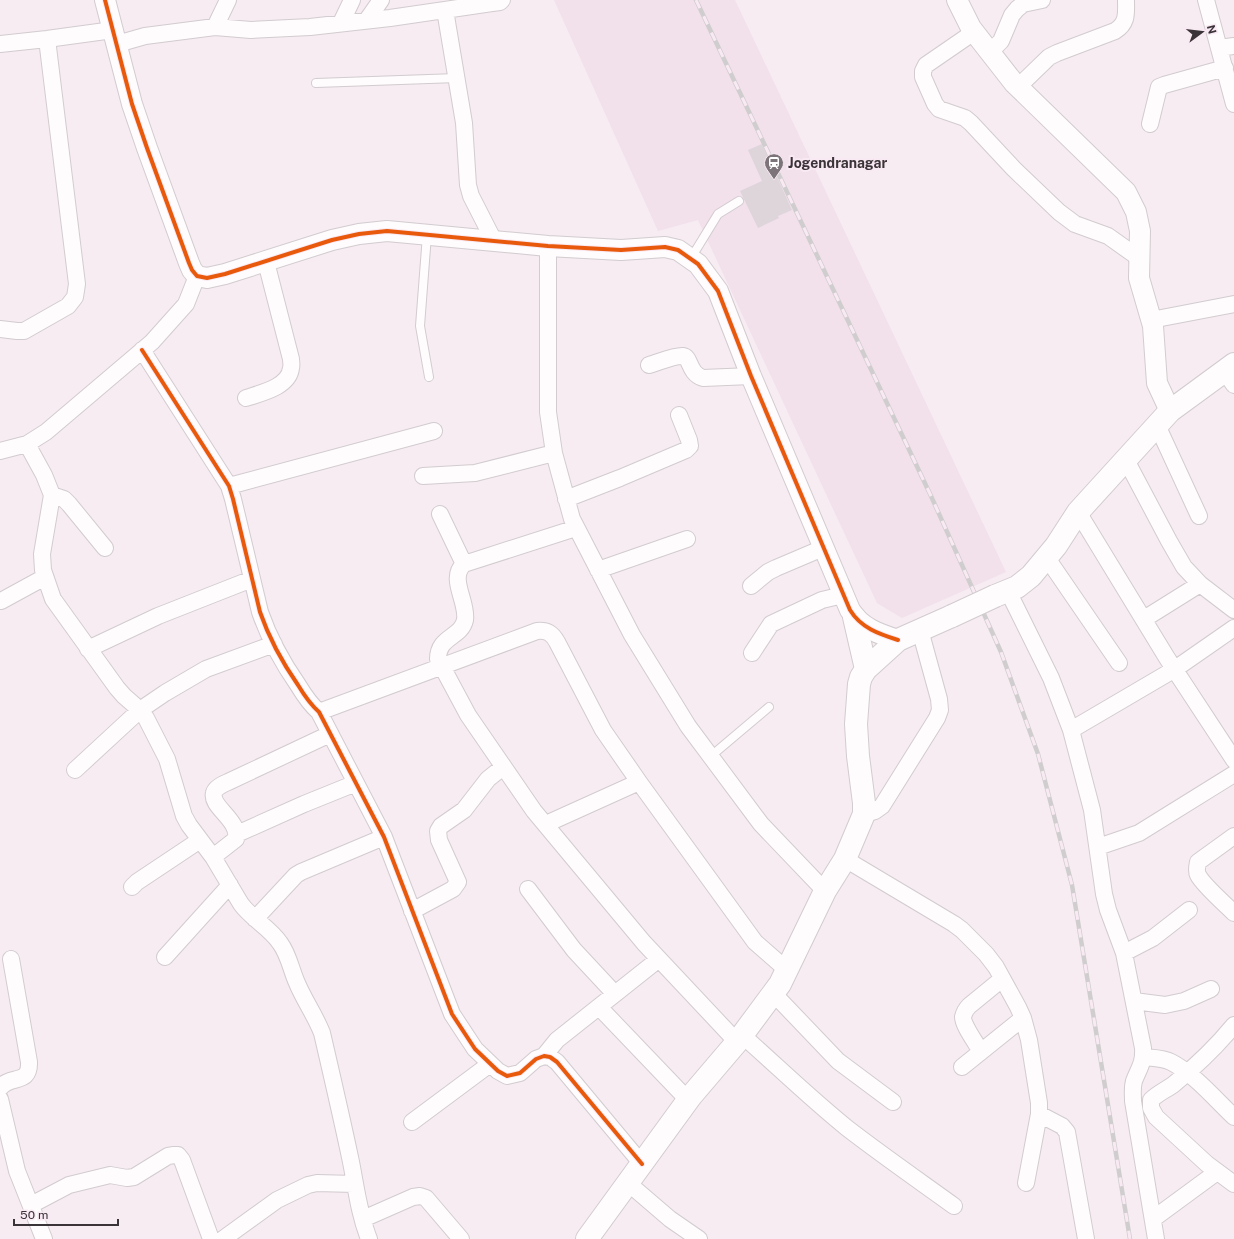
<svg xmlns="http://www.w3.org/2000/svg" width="1234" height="1239" font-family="'Public Sans',sans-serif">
	<rect width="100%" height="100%" fill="#f6ecf2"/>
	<!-- built -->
	<path fill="#f2e0eb" d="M554 0H735L1006 572 902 618 877 603 698 220 658 231Z"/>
	<!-- building -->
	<path fill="#ddd5da" d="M762 144 792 210 778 216 779 218 758 228 740 191 762 181 748 150Z"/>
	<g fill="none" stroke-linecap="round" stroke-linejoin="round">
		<!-- service casing -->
		<g stroke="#d2cbcf" stroke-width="10">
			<path id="service" d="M316 83 457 78
				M427 235 420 326 429 377
				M691 258 718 214 739 201
				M711 756 769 707"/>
		</g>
		<!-- minor casing -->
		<g stroke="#d2cbcf" stroke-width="18">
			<path id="minor" d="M1206 0 1234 104
				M445 10 464 123 468 185 471 196 494 241
				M367 20 381 0
				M341 23 352 0
				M215 27 228 0
				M974 32 926 65 923 71V77L935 104 939 109 965 118 971 123 1014 169 1059 212 1075 224 1108 236 1139 258
				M0 44 47 39 113 30
				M117 44 145 36 215 27 251 30 310 27 390 18 492 3 500 2 502 0
				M1219 48 1234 46
				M990 52 1001 41 1012 15 1017 9 1023 4 1042 0
				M1018 87 1049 57 1057 53 1115 31C1128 23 1126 13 1126 0
				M1150 124 1159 87 1164 85 1225 68
				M548 246V412L554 453 572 519 632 635 688 726 761 824 825 891
				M1151 320 1234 304
				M0 329 17 331H24L68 306 75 297 77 284 47 39
				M142 350 229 486 233 499 260 612C269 638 282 662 298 685 304 695 310 704 319 712L384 837 452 1014 475 1049 498 1071 507 1076 520 1073 536 1059 544 1056 550 1057 557 1062 642 1164
				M649 365C657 363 675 355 683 356 691 357 688 373 703 378L751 376
				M1225 372 1234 385
				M246 398C261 393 289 387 291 368 292 365 291 362 291 359L266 262
				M1157 425 1199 516
				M27 444 44 475 52 495 42 554 43 570 53 599 117 688 124 696 140 710 146 718 167 759 184 816 189 825 213 857 241 904C252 919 270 928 280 943 289 955 291 970 297 983 304 1000 315 1015 322 1033 332 1076 342 1119 351 1162 356 1187 359 1214 369 1239
				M0 451 27 444 46 432 152 342 186 304 197 276
				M1126 460 1169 541 1184 567 1200 584 1234 610
				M423 476 475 473 554 453
				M229 486 434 431
				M52 495 64 499 69 504 105 548
				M566 499 620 478 686 450 690 446 689 440 679 415
				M1078 512 1167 658 1234 760
				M440 514 464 564
				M576 528 464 564C448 578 468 602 465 620 461 638 438 636 438 659L468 715 534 811 644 943 737 1042
				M1047 558 1119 663
				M598 570 687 539
				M751 586 768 572 776 568 823 548
				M1008 591 1051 678 1071 730 1092 810 1104 894 1108 910 1124 953 1143 1048C1144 1063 1139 1068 1134 1081 1132 1088 1133 1094 1133 1101L1156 1239
				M1 601 45 577
				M1144 619 1200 584
				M88 649 158 616 252 579
				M752 653 771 624 822 600 843 595
				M319 712 537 631C547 630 552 633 557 642L603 730 639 782 755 942 787 970
				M1071 730 1175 669 1234 628
				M75 770 140 710 165 693 206 669 274 644
				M864 814 875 811 882 806 937 718 940 710 939 699 920 630
				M546 824 639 782
				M237 834 304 804 356 783
				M1234 836 1198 862C1197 867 1196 871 1198 875 1203 885 1226 905 1234 913
				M1098 847 1139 833 1234 774
				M213 857 236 839C240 820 210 807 214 793 215 788 223 784 228 782L330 734
				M845 859 954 924 962 930 986 954 996 967 1018 1007 1023 1018 1029 1040 1039 1103V1114L1026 1183
				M132 887 137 882 200 840
				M528 889 574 950 615 994
				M412 911 453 889 458 882 439 840 438 831 441 826 464 810 488 779 503 767
				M255 919 296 875 301 872 384 837
				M1124 953 1153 938 1189 910
				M165 957 230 885
				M774 994 838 1061 893 1102
				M1134 1001 1165 1005 1184 1001 1211 989
				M599 1007 688 1100
				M1234 1025C1216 1047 1196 1066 1174 1084 1166 1090 1158 1093 1151 1100V1108L1156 1117 1207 1164 1234 1184
				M742 1035C777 1066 811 1099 847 1128 882 1155 918 1180 954 1206
				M981 1052C977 1044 963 1026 963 1017 964 1013 966 1009 969 1006L1002 979
				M544 1056 557 1040 659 959
				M1144 1057C1153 1058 1163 1058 1171 1062 1193 1073 1216 1100 1234 1117
				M962 1067 1023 1018
				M0 1088C10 1074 30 1086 29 1062L11 959
				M0 1099 17 1171 44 1239
				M1039 1114 1062 1126 1067 1132 1086 1239
				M412 1122 490 1064
				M628 1183 670 1219 699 1239
				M31 1205 69 1185 110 1175 127 1178 134 1177 168 1156 174 1155H178L182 1160 211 1239
				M363 1219 413 1197 420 1196 426 1198 461 1239
				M1153 1219 1217 1172
				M223 1239 277 1200 308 1185 317 1183 354 1184"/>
		</g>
		<!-- tertiary casing -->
		<g stroke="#d2cbcf" stroke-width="22">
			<path id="tertiary" d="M105 0 132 104 147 148 189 263 192 270 197 276 207 278 225 274 332 240 359 234 387 231 548 246 621 250 665 247 678 250 698 264 718 291 751 376 850 610C861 628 879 634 898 640
				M957 0 971 28 1014 83 1126 192 1136 212 1140 231 1139 278 1153 326 1157 383 1170 411"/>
		</g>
		<!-- secondary casing -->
		<g stroke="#d2cbcf" stroke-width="24">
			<path id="secondary" d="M995 596 1017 587 1031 576 1056 546 1078 512 1170 411 1234 364
				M854 617 866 669
				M587 1239 691 1096 737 1042 780 984 825 891 845 859 864 814V803L858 756 856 724 859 684 861 677 866 669 898 640 952 616"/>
		</g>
		<!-- service -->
		<use href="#service" stroke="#fefcfd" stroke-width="8"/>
		<!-- minor -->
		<use href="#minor" stroke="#fefcfd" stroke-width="16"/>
		<!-- tertiary -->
		<use href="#tertiary" stroke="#fefcfd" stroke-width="20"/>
		<!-- secondary -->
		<use href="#secondary" stroke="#fefcfd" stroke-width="22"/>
		<!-- rail casing -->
		<g stroke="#d0cdce" stroke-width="4.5">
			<path id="rail" d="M696 0 931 496 1001 652 1038 754 1072 885 1130 1239"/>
		</g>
		<!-- rail -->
		<use href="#rail" stroke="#f9e9f3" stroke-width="3" stroke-dasharray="9" stroke-linecap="butt"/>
		<!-- secondary-bridge casing -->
		<g stroke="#d2cbcf" stroke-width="24" stroke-linecap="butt">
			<path id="secondary-bridge" d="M952 616 995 596"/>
		</g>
		<!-- secondary-bridge -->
		<use href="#secondary-bridge" stroke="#fefcfd" stroke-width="22"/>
		<!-- cycleway casing -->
		<g stroke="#f9e9f3" stroke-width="6">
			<path id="cycleway" d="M105 0 132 104 147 148 189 263 192 270 197 276 207 278 225 274 332 240 359 234 387 231 548 246 621 250 665 247 678 250 698 264 718 291 751 376 850 610C861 628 879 634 898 640
				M142 350 229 486 233 499 260 612C269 638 282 662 298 685 304 695 310 704 319 712L384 837 452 1014 475 1049 498 1071 507 1076 520 1073 536 1059 544 1056 550 1057 557 1062 642 1164"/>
		</g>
		<!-- cycleway -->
		<use href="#cycleway" stroke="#e8590c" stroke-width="4"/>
	</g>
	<!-- icons -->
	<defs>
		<g id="station-pin" transform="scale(1)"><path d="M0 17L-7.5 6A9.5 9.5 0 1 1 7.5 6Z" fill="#7c7478" stroke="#f9e9f3"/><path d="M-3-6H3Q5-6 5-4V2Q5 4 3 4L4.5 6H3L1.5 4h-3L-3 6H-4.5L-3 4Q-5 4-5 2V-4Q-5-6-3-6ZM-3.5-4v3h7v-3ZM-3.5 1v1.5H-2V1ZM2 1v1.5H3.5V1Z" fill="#fff"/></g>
	</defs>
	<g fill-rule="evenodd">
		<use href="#station-pin" x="774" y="163"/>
	</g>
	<g text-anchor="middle" stroke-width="4" stroke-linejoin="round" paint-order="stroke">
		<!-- poi labels -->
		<g font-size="14" font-weight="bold" fill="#3a3337" stroke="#f9e9f3" text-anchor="start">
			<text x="788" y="168">Jogendranagar</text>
		</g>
	</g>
	<!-- north arrow -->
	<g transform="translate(1202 32) rotate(75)" stroke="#f9e9f3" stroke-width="3" paint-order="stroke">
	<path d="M0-3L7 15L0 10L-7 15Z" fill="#3a3337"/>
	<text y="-6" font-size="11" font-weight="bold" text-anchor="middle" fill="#3a3337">N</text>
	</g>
	<!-- scale -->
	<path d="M14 1219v6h104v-6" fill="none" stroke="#3a3337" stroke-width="2"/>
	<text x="20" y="1219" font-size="12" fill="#3a3337" stroke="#f9e9f3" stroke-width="3" paint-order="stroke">50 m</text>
</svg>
